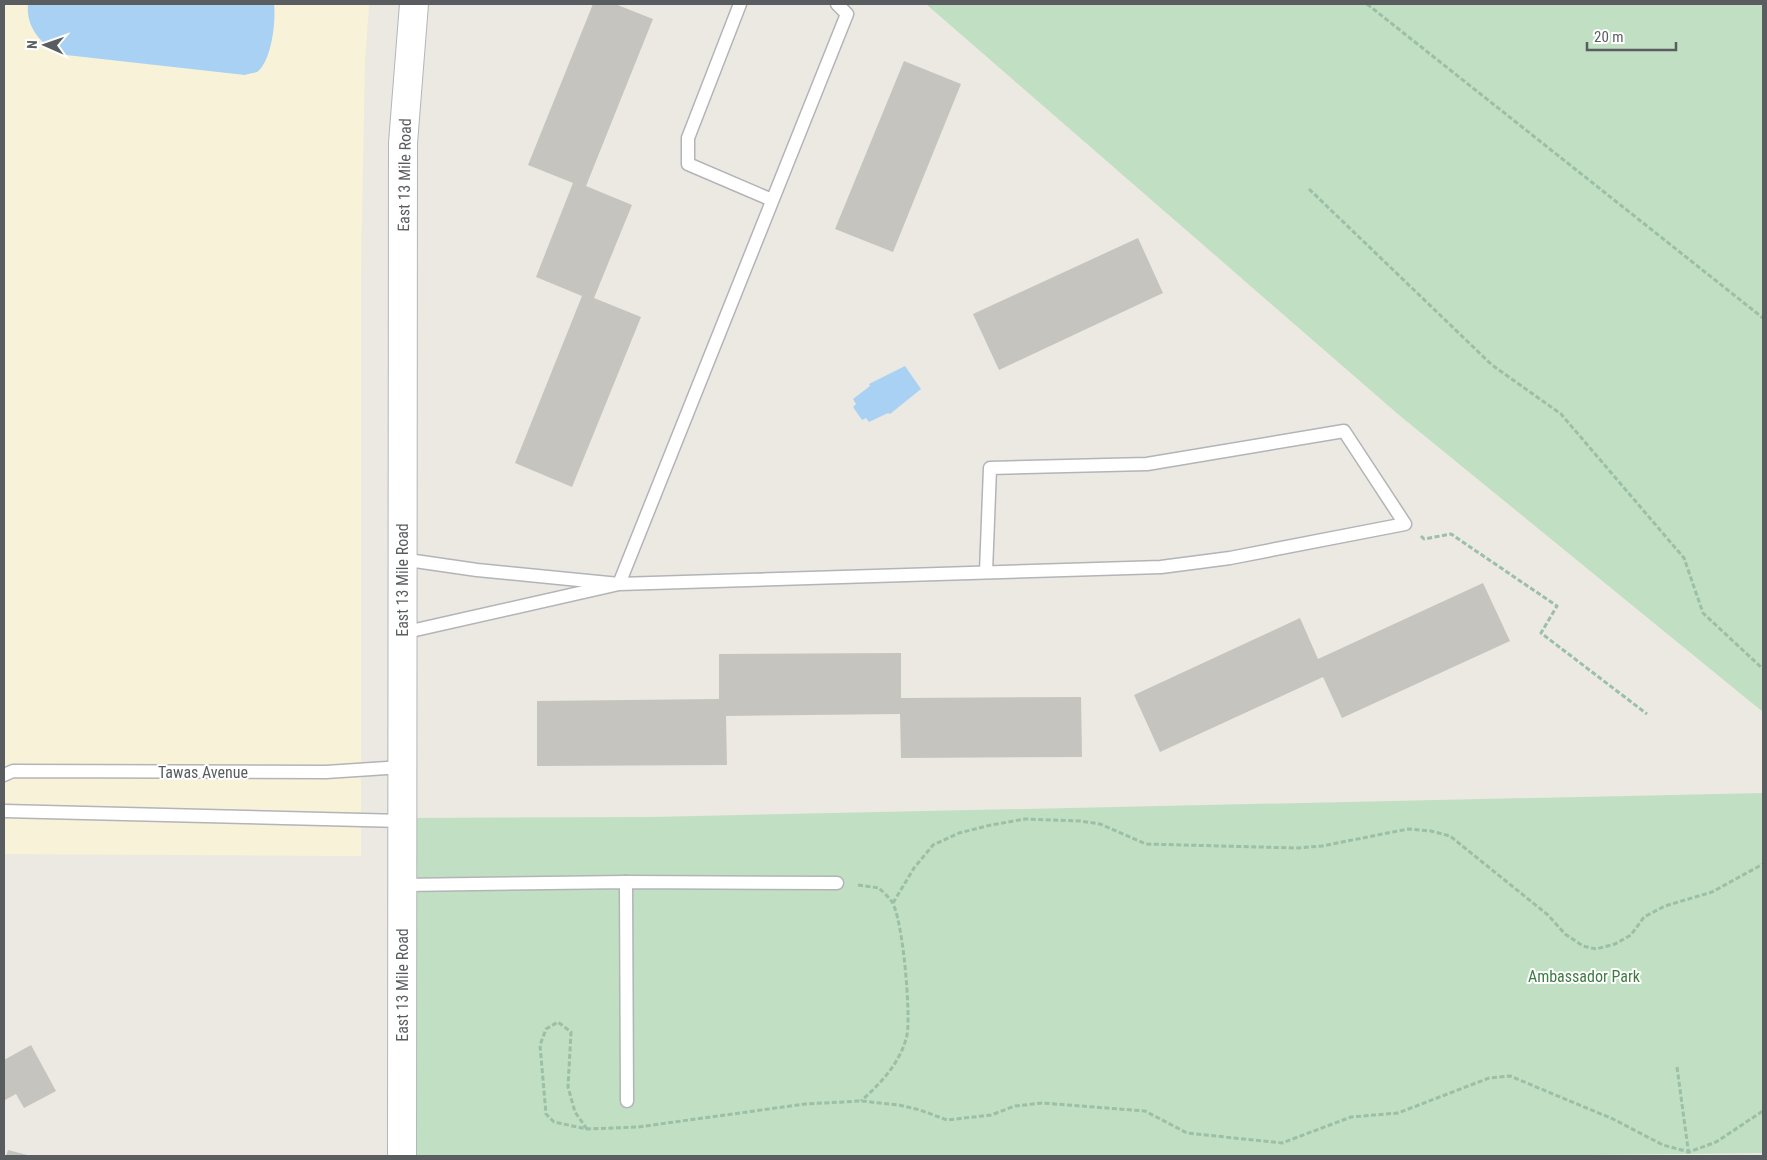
<svg xmlns="http://www.w3.org/2000/svg" width="1767" height="1160" font-family="'Roboto Condensed',sans-serif">
	<rect width="100%" height="100%" fill="#ebe9e2"/>
	<!-- commercial -->
	<path fill="#f8f2d9" d="M4 4H369L365 62 361 267V856L4 854Z"/>
	<!-- green -->
	<path fill="#c1dfc2" d="M926 4H1763V712L1399 415Z
		M1763 793V1153L1508 1156H406V818L652 817Z"/>
	<!-- water -->
	<path fill="#a9d1f3" d="M28 4H274C276 20 272 61 257 72 254 73 248 74 245 75L57 54C39 41 26 27 28 4Z
		M905 366 921 389 890 414 888 413 869 422 866 418 862 420 853 407 856 404 853 399 870 386 869 384Z"/>
	<!-- building -->
	<path fill="#c6c4be" d="M593 4H615L653 19 586 186 632 205 594 298 641 317 572 487 515 463 582 296 536 277 573 183 528 165Z
		M904 61 961 84 893 252 835 229Z
		M1138 238 1163 293 999 370 973 314Z
		M1483 583 1510 641 1342 718 1323 677 1160 752 1134 695 1300 618 1318 659Z
		M901 653V698L1081 697 1082 757 901 758 900 714 726 716 727 765 537 766V701L719 699V654Z
		M31 1045 56 1091 24 1108 16 1094 5 1100 4 1098V1060Z
		M8 1150 31 1156H6Z"/>
	<g fill="none" stroke-linecap="round" stroke-linejoin="round">
		<!-- lane casing -->
		<g stroke="#b2b4b7" stroke-width="15">
			<path id="lane" d="M740 4 688 138V164L772 200
				M837 4 847 14 619 584 1161 567 1230 558 1405 524 1344 431 1147 464 990 468 986 572
				M401 559 477 570 619 584 402 633
				M4 775 13 771 326 772 402 767
				M4 811 402 821
				M626 882 627 1101
				M402 885 626 882 837 883"/>
		</g>
		<!-- secondary casing -->
		<g stroke="#b3b6ba" stroke-width="30">
			<path id="secondary" d="M402 1156 403 143 414 4"/>
		</g>
		<!-- path -->
		<path stroke="#9bbfa7" stroke-width="3" stroke-dasharray="5 2.5" stroke-linecap="butt" d="M1367 4 1763 318
			M1309 189 1492 365 1561 414 1684 558 1703 613 1763 669
			M1421 536 1424 539 1451 534 1557 606 1541 633 1647 714
			M858 885 879 888C883 892 889 897 892 902 903 919 911 1015 907 1035 901 1062 881 1083 861 1101
			M893 903 914 868 933 845 959 833 991 825 1025 819 1080 821 1100 824 1146 844 1297 848 1322 846 1408 829 1431 831 1450 836 1548 915 1565 934 1583 946 1596 949 1615 944 1631 935 1644 917 1665 906 1712 892 1763 864
			M1677 1067 1689 1156
			M587 1129 575 1112 568 1087 571 1032 558 1022 546 1029 540 1045 546 1114 554 1122 587 1129 638 1127 805 1104 861 1101 899 1105 920 1110 947 1120 991 1115 1015 1106 1042 1103 1145 1111 1187 1133 1282 1143 1351 1117 1398 1113 1489 1078 1510 1076 1613 1119 1663 1145 1689 1152 1716 1142 1763 1111"/>
		<!-- lane -->
		<use href="#lane" stroke="#fff" stroke-width="12"/>
		<!-- secondary -->
		<use href="#secondary" stroke="#fff" stroke-width="28"/>
	</g>
	<g text-anchor="middle" stroke-width="4" stroke-linejoin="round" paint-order="stroke">
		<!-- street labels -->
		<g font-size="16" fill="#5a5d60" stroke="#fff">
			<text transform="translate(404 175) rotate(-89)" y="6">East 13 Mile Road</text>
			<text transform="translate(402 580) rotate(-90)" y="6">East 13 Mile Road</text>
			<text x="203" y="778">Tawas Avenue</text>
			<text transform="translate(402 985) rotate(-90)" y="6">East 13 Mile Road</text>
		</g>
		<!-- park labels -->
		<g font-size="16" fill="#3e7b43" stroke="#fff">
			<text x="1584" y="982">Ambassador Park</text>
		</g>
	</g>
	<!-- border -->
	<rect width="1767" height="1160" fill="none" stroke="#5a5d60" stroke-width="10"/>
	<!-- north arrow -->
	<g transform="translate(45 45) rotate(272)" stroke="#ffffff" stroke-width="4" paint-order="stroke">
	<path d="M0-4L9 19L0 12L-9 19Z" fill="#5a5d60"/>
	<text y="-8" font-size="14" font-weight="bold" text-anchor="middle" fill="#5a5d60">N</text>
	</g>
	<!-- scale -->
	<path d="M1587 42v8h89v-8" fill="none" stroke="#5a5d60" stroke-width="2.5"/>
	<text x="1594" y="42" font-size="15" fill="#5a5d60" stroke="#ffffff" stroke-width="4" paint-order="stroke">20 m</text>
</svg>
